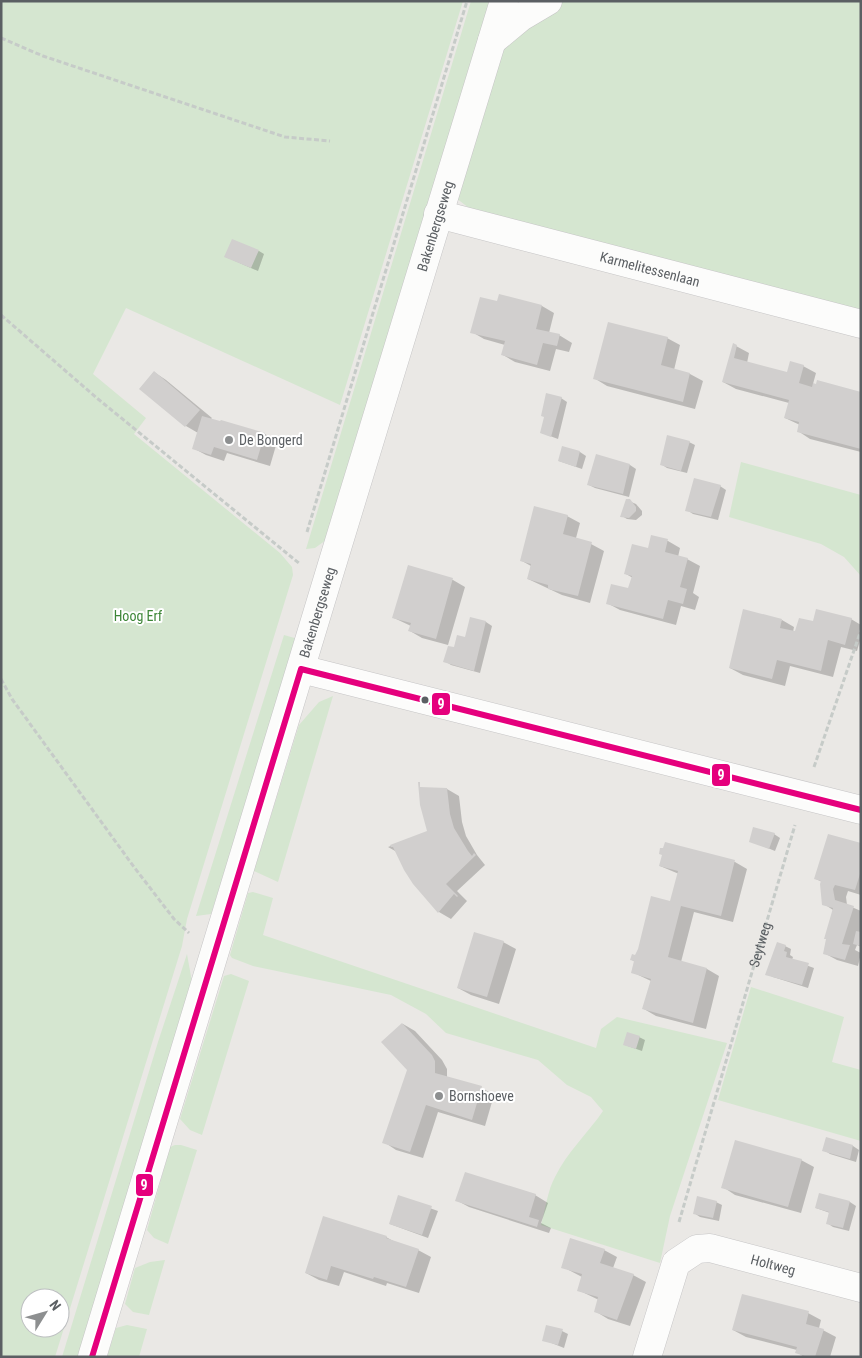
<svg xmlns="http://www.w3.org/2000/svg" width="862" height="1358" font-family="'Roboto Condensed',sans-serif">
	<rect width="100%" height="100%" fill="#eae8e5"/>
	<!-- green -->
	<path fill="#d5e6d0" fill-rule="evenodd" d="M1 1H463L340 405 126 308 93 374 146 418 134 434 280 553 292 567 293 575 187 919 182 946 55 1357H1ZM30 1298H60V1328H30Z
		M471 1H490L326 540 315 548 306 549Z
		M559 1H861V311L469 208 456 198 500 47Z
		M741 462 861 495V576L844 557 821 544 729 517Z
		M284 635 298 639 211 914 196 916Z
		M333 696 278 882 254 871 299 725 319 702Z
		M253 892 273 898 263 935 596 1048 601 1029 617 1017 727 1043 670 1216 660 1263 541 1225C545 1211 548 1189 555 1177 567 1152 588 1133 603 1111L591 1097 567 1085 538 1060 446 1033 426 1014 391 995 253 966 232 958 230 955 248 893Z
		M187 954 192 982 78 1357H62L158 1042Z
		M231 974 249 981 202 1135 190 1130 180 1119 224 976Z
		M751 987 844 1017 832 1062 861 1070V1141L718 1100Z
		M175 1145H181L197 1150 168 1244 154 1238 147 1230 170 1147Z
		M165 1260 149 1315 133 1312 125 1304 135 1268 150 1262Z
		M127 1325 147 1329 139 1357H107L116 1328Z"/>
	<!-- shadow -->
	<path fill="#0003" d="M259 251 264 254 258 271 226 257Z
		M498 303 542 306 554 313 549 333 559 335 572 343 569 352 556 349 550 371 515 362 503 355 505 345 484 339 472 332Z
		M667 338 680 345 674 370 690 374 703 381 695 409 607 386 594 378Z
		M736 346 749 353 747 363 788 373 803 366 816 373 813 384 861 393V452L810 439 798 431 800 425 785 418 789 403 736 389 723 382Z
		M154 372 166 380 212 418 210 420 221 423V421L265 434 277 442 270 466 227 453 224 461 206 455 193 448 198 433 186 426 141 388Z
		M561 398 567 402 558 439 542 433Z
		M689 442 695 445 687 473 667 468 661 464Z
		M563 448 580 452 586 456 582 469 559 461Z
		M597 456 630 465 636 469 629 497 595 488 589 485Z
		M720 486 726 490 718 520 693 514 687 510Z
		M629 501 636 504 642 511V515L636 520 627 519 622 516Z
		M567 516 580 523 576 538 591 544 604 551 590 603 562 595 528 579 531 566 522 561Z
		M652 537 668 541 680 548 678 557 687 559 700 566 693 593 699 597 695 610 681 606 676 625 620 610 607 603 629 590 633 578 626 574 649 550Z
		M408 567 453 580 465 587 448 645 422 638 410 631 411 626 394 618Z
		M471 618 486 622 492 626 480 673 451 665 445 661 466 638Z
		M851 619 861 625V637L857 651 841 647 833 677 790 666 785 686 743 675 730 668 782 620 794 627 793 632 813 623Z
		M447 789 459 796 462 822 466 836 477 855 485 865 457 891 467 901 451 919 439 912 397 852 388 847 429 832Z
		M774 834 780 838 775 851 750 841Z
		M666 844 735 862 747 869 733 922 694 912 681 962 707 969 719 976 706 1029 656 1016 644 1009 651 981 632 972 635 962 632 960 636 957 671 903 679 874 660 866Z
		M861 844V895L848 891 846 897 847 905 861 911V947L857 945 855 950 861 953 858 966 837 960 824 953 833 910 824 904 822 882 816 879Z
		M503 942 516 949 499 1004 471 995 458 988Z
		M785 946 791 949 790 955 793 957 792 960 814 968 808 988 773 977 767 974Z
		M403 1024 415 1031 442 1060 447 1069V1077L482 1088 494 1095 485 1126 438 1112 423 1158 396 1150 384 1142 408 1070Z
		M639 1037 645 1040 642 1051 625 1045Z
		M826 1139 853 1146 859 1150 856 1162 830 1154 824 1150Z
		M801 1160 814 1167 801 1213 735 1195 723 1187Z
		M820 1194 850 1202 856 1206 849 1231 833 1227 827 1223 830 1213 816 1208Z
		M535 1195 548 1203 541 1223 551 1228 549 1233 469 1207 456 1200Z
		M399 1197 438 1211 428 1238 390 1224Z
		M716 1202 722 1205 719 1221 700 1217 694 1213Z
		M386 1237 395 1242 418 1250 431 1257 419 1293 387 1283 386 1286 344 1272 339 1286 319 1280 306 1273Z
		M604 1250 617 1257 613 1268 633 1275 646 1282 630 1326 608 1319 595 1311 599 1300 578 1290 582 1277 563 1267Z
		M808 1313 821 1320 819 1328 836 1337 830 1357H804L797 1352V1350L746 1337 733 1330Z
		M562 1331 568 1334 564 1348 544 1340Z"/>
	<!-- building -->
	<path fill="#d1cfce" d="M232 239 259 250 251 268 224 257Z
		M499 294 542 305 536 329 560 334 557 346 543 343 537 365 501 355 505 341 470 333 480 297 497 301Z
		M608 322 668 337 661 365 690 373 683 402 593 379Z
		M733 343 737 345 734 358 787 372 790 361 804 365 799 383 812 387 813 383 816 384 817 380 861 392V449L797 432 799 422 784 418 789 400 722 382Z
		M154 371 200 410 185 427 139 389Z
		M546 393 562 397 551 437 540 433 544 417 541 416Z
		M202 416 220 421 221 420 265 433 257 460 214 447 211 455 192 449Z
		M667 435 690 441 681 471 660 465Z
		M562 446 580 451 576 467 558 461Z
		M596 454 630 464 623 494 587 485Z
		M694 478 721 485 711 517 685 511Z
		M626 499H630L636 507V511L629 518 620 517Z
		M534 506 568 515 563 534 592 542 578 596 548 589V585L527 579 531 564 520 561Z
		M651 535 668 539 665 552 688 558 680 587 687 589 683 604 668 600 663 619 606 604 611 584 628 588 632 576 624 574 632 544 648 548Z
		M408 565 453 578 436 639 408 631 411 623 392 618Z
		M743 609 782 619 780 628 795 631 799 618 813 621 816 609 852 618 845 645 828 640 821 671 777 660 772 679 729 668Z
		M470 617 486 621 474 671 443 662 448 646 454 647 457 635 465 637Z
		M418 782H420V787L447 788 450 814 454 828 468 851 472 856 474 853 476 855 446 884 458 896 457 897 454 894 438 913 413 884 404 870 393 847H391L390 845 427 831 420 805Z
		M753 827 775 833 769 849 749 842Z
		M828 834 861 843V871L855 890 835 885 833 889 835 900 854 906 842 944 850 945 845 960 823 954 826 939H824L833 908 822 905 820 884 821 881 814 879Z
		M665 842 735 860 721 916 681 906 668 957 707 968 693 1023 642 1009 651 979 631 973 634 961 630 960 632 954 635 955 638 949 651 896 670 901 678 871 659 866 662 855 659 854 660 848H663Z
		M856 931 861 932V946L853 944Z
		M474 932 504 941 487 997 457 988Z
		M777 942 786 945 784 951 787 952 786 957 809 963 802 985 765 975Z
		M402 1023 432 1055 435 1061V1073L482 1086 472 1120 426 1105 410 1152 382 1143 407 1070 381 1042Z
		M627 1032 640 1036 636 1049 623 1045Z
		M826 1137 853 1145 850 1159 822 1151Z
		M735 1140 802 1159 788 1207 721 1188Z
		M465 1172 536 1194 529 1217 539 1220 537 1227 455 1201Z
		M819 1193 850 1201 843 1228 826 1224 829 1212 815 1208Z
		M398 1195 432 1206 422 1235 389 1224Z
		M697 1196 717 1201 713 1218 693 1214Z
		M323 1216 387 1236 386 1238 419 1249 406 1287 374 1277 373 1279 331 1266 327 1280 305 1273Z
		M570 1238 605 1249 600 1263 634 1274 617 1320 594 1312 598 1297 577 1291 582 1274 561 1268Z
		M742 1294 809 1311 806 1324 824 1329 815 1357H808L795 1353 797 1347 732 1330Z
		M546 1325 563 1329 558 1345 542 1341Z"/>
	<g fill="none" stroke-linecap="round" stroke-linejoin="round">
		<!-- street casing -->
		<g stroke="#c6c5c6" stroke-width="29">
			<g id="street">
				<path d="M492 41 521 17 548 1"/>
				<path id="s2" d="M438 214 861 324"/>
				<path d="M301 669 861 810"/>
				<path id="s3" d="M92 1357C228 904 366 453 504 1"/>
				<path id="s4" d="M647 1357 676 1263 697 1249 710 1248 861 1288"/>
			</g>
		</g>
		<!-- path -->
		<g stroke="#c6cbc8" stroke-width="3" stroke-dasharray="5 2.5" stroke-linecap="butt">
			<path d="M1 38 43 56 285 137 330 141"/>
			<path d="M1 315 98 399 300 564"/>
			<path d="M307 532 467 1"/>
			<path d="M1 679 12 699 134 867 174 919 189 933"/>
			<path d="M814 767 861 630"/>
			<path id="s1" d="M679 1222 795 825"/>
		</g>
		<!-- street -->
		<use href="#street" stroke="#fcfcfb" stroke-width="28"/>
		<!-- bus-1 casing -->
		<g stroke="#fff" stroke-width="10">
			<path id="bus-1" d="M301 669 861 810
				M92 1357 301 669"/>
		</g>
		<!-- bus-1 -->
		<use href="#bus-1" stroke="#e5007d" stroke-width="6"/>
	</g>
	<!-- markers -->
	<g fill="#8d8f90" stroke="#fff" stroke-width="2">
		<circle cx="229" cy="440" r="5"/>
		<circle cx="439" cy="1096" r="5"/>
	</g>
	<circle fill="#5b5f63" stroke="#fff" stroke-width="2" cx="425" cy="700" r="4.5"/>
	<g text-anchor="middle" stroke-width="4" stroke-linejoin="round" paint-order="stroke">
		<!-- street labels -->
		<g font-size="14" fill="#5b5f63" stroke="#fff">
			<text dy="5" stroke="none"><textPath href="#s3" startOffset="1182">Bakenbergseweg</textPath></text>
			<text dy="5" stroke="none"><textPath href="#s2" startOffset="219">Karmelitessenlaan</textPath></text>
			<text dy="5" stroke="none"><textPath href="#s3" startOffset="778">Bakenbergseweg</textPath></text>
			<text dy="5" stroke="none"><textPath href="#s1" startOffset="289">Seytweg</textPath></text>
			<text dy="5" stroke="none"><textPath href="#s4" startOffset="202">Holtweg</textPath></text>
		</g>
		<!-- poi labels -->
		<g font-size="14" fill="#5b5f63" stroke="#fff" text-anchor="start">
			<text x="239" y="445">De Bongerd</text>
			<text x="449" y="1101">Bornshoeve</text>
		</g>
		<!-- park labels -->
		<g font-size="14" fill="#3d8637" stroke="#fff">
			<text x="138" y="621">Hoog Erf</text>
		</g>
	</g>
	<g stroke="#fff" stroke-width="2">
		<rect x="431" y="692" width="20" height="24" rx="5" fill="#e5007d"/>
		<rect x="711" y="763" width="20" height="24" rx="5" fill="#e5007d"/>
		<rect x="135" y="1173" width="19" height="24" rx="5" fill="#e5007d"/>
	</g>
	<g font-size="14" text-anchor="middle" font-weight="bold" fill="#fff">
		<text x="441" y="709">9</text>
		<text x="721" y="780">9</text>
		<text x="144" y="1190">9</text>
	</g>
	<!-- border -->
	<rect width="862" height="1358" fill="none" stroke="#5b5f63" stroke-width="5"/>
	<!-- north arrow -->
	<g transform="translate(45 1313) rotate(53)"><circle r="24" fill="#ffffff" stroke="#bdbfc1"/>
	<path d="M0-4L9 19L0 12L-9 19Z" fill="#8d8f90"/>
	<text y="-8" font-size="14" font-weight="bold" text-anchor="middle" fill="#5b5f63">N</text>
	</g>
</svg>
